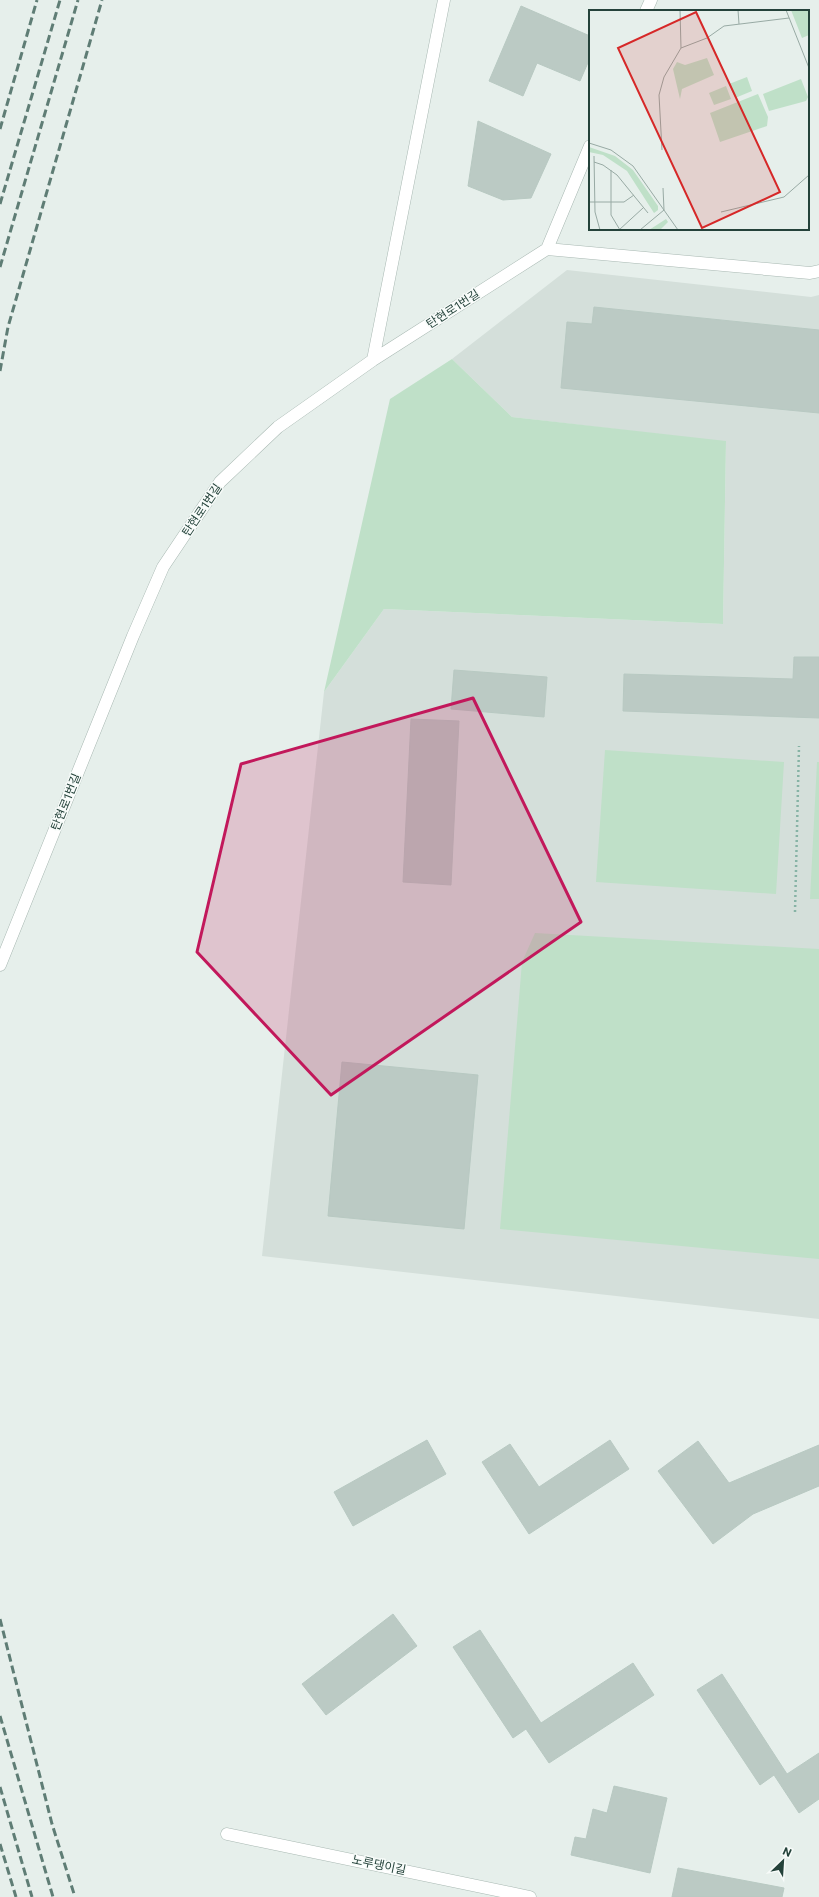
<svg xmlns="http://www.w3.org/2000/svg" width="819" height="1897" font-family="Commissioner,'Noto Sans KR',sans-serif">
	<rect width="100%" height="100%" fill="#e6efeb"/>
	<!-- built -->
	<path fill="#d4dfda" d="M567 270 811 297 819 295V1319L262 1256 324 692 384 609 723 624 726 442 512 417 452 359Z"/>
	<!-- green -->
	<path fill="#bfe0c8" d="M452 359 512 417 726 441 723 624 384 609 324 692 390 399Z
		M605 750 784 762 776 894 596 882Z
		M817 762H819V899H810Z
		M535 933 819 949V1259L500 1229 522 962Z"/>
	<!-- building -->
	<path fill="#bbcac4" stroke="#b8c9c2" d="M521 6 590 36V58L580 81 537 63 523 96 489 81Z
		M478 121 551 154 531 198 503 200 468 186Z
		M594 307 819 330V413L561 388 567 322 592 324Z
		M794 657H819V718L623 711 624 674 793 679Z
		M454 670 547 677 544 717 451 709Z
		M411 719 459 721 451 885 403 882Z
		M342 1062 478 1075 464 1229 328 1216Z
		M427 1440 446 1474 353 1526 334 1492Z
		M610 1440 629 1469 529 1534 482 1462 510 1444 539 1487Z
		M698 1441 729 1483 819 1445V1486L753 1514 713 1544 658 1471Z
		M393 1614 417 1646 326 1715 302 1684Z
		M480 1630 541 1723 633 1663 654 1695 549 1763 526 1729 513 1738 453 1647Z
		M722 1674 787 1774 819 1753V1799L799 1813 774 1775 760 1785 697 1690Z
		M614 1786 667 1798 650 1873 571 1855 575 1837 586 1839 593 1809 607 1813Z
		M678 1868 784 1888 782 1897H672Z"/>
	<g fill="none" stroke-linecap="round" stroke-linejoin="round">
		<!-- minor casing -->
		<g stroke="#a8b8b2" stroke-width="13">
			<path id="minor" d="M646 11 651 0
				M547 249 810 273 819 271
				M373 360 444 0
				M0 965 133 636 163 567 220 482 278 427 373 360 547 249 590 146
				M227 1834 530 1897"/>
		</g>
		<!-- path -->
		<path stroke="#86b3a5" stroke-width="2.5" stroke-dasharray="2 3" stroke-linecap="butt" d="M795 912 799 746"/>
		<!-- minor -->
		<use href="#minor" stroke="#fff" stroke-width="12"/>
		<!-- rail -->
		<path stroke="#5f7d75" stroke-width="3" stroke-dasharray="8 4" stroke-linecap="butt" d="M0 129 37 0
			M0 204 60 0
			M0 267 78 0
			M0 371 8 327 102 0
			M0 1619 52 1824 75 1897
			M0 1716 53 1897
			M0 1787 32 1897
			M0 1844 16 1897"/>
	</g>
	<!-- marked area -->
	<path fill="#c2185b" fill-opacity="0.2" stroke="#c2185b" stroke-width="3" stroke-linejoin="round" d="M473 698 581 922 331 1095 197 952 241 764Z"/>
	<g text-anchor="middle" stroke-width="3" stroke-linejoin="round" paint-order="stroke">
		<!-- street labels -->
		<g font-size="12" fill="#24423a" stroke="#f7fbf9">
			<text transform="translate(453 309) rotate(-33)" y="4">탄현로1번길</text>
			<text transform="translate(202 510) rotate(-56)" y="4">탄현로1번길</text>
			<text transform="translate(66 802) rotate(-68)" y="4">탄현로1번길</text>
			<text transform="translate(379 1865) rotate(12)" y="4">노루댕이길</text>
		</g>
	</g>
	<!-- overview -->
	<g transform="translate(589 10)">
		<rect width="220" height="220" fill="#e6efeb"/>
		<path d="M202 0H220V25L213 28ZM118 48 125 65 93 79 91 89 84 59 88 52 96 55ZM158 67 163 81 146 88 140 74ZM212 69 219 87 217 91 180 101 174 84ZM137 76 142 89 125 95 120 83ZM169 84 179 107 178 116 131 132 121 103ZM0 137 26 146 44 160 69 196V200L65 203 38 161 14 145 0 142ZM77 209 79 212 71 220H60Z" fill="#bfe0c8"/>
		<path fill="none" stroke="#98aaa4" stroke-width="1" d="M149 0 150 14M197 0 220 58M92 38 118 28 135 16 200 8M0 133 22 140 44 156 89 220M73 140 70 85 75 67 92 38 91 0M5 146 6 202 11 220M5 152 14 155 28 165 59 203M22 160V205L31 220M0 192H35L45 185M132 202 195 187 220 165M30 220 54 198M51 220 75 200 74 178"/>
		<path fill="#d62828" fill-opacity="0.15" stroke="#d62828" stroke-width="2" d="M107 2 191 182 113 218 29 38Z"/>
		<rect width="220" height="220" fill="none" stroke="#24423a" stroke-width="2"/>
	</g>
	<!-- north arrow -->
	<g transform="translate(783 1861) rotate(25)" stroke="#f7fbf9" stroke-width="3" paint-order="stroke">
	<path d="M0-3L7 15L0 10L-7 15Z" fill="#24423a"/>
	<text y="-6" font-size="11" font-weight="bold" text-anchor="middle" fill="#24423a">N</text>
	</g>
</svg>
